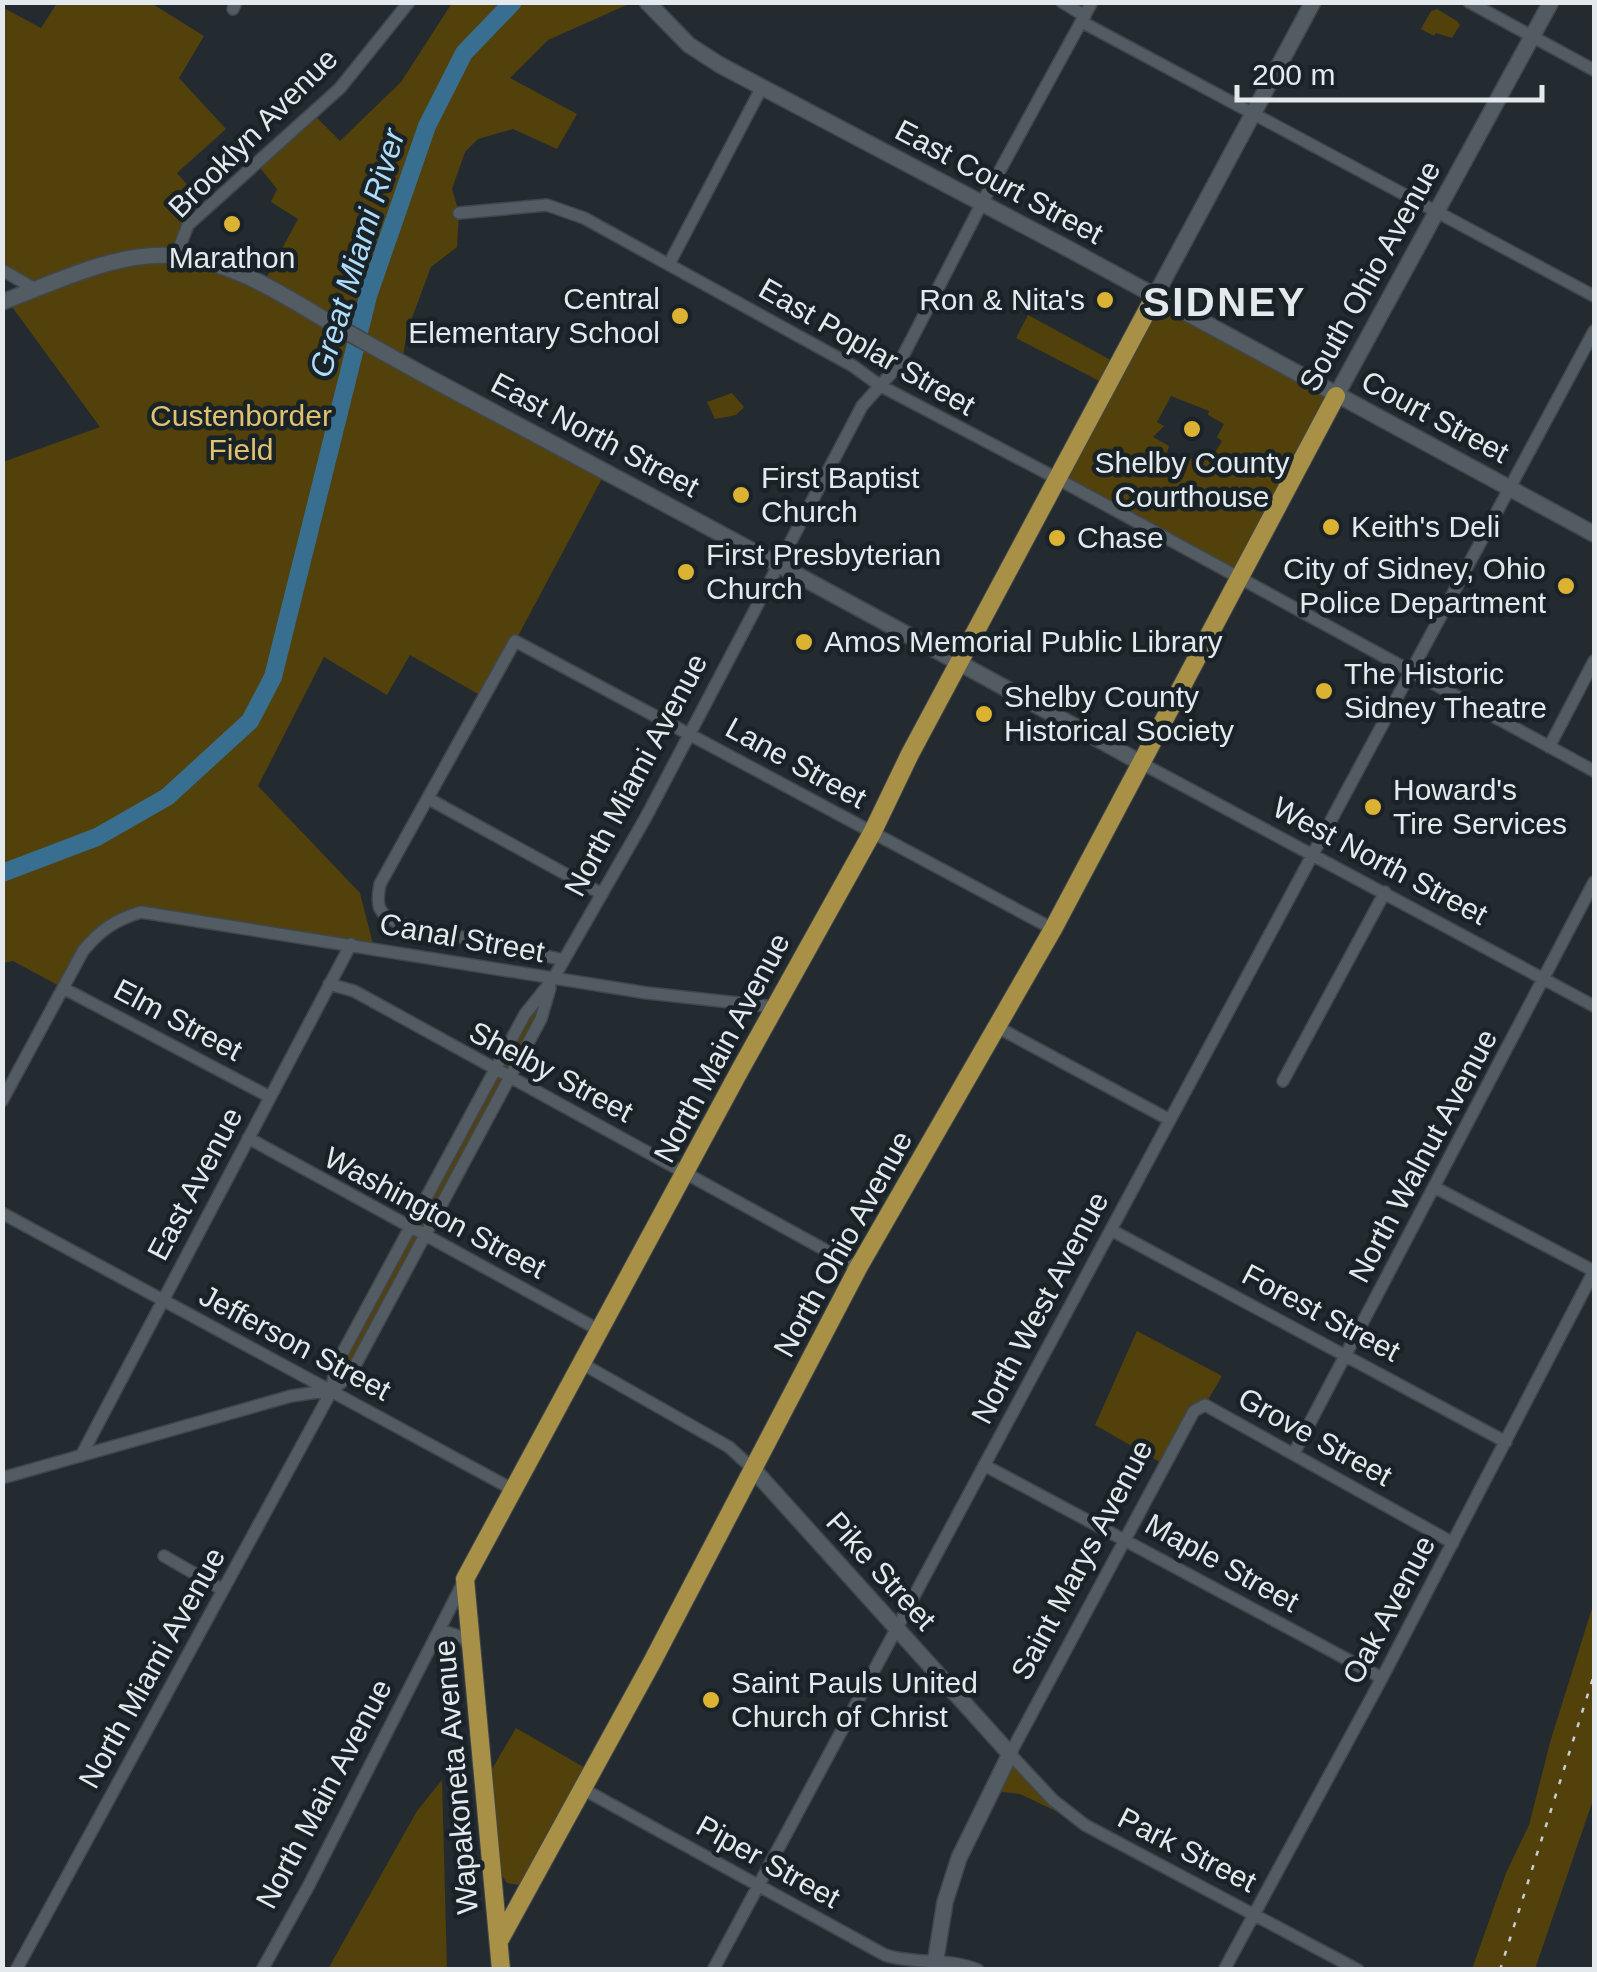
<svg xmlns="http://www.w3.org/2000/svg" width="1597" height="1972" font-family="Arial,sans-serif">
	<rect width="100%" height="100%" fill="#232b31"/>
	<!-- green -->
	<path fill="#52410a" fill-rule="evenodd" d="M57 3H151L204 36 179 78 226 129 177 173 207 208 188 225 176 256 263 284 298 219 271 202 277 189 256 163 312 113 340 141 401 82 452 3H631L548 40 510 78 577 114 557 149 513 129 478 139 465 152 452 189 459 213 457 247 431 267 407 331 402 363 606 471 485 698 410 655 387 695 324 657 258 786 360 893 374 948 141 912 98 933 63 988 13 961 3 963V462L100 427 7 300 35 290 3 270 2 7 41 28Z
		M1437 9 1457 21 1460 25 1452 38 1436 33 1434 36 1421 29 1431 11Z
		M1155 296 1336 396 1239 576 1058 478 1107 385 1016 338 1028 315 1118 364ZM1171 396 1209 411 1208 415 1224 424 1217 437 1222 441 1214 454 1209 452 1202 465 1186 456 1183 461 1167 452 1169 446 1153 437 1164 426 1157 422Z
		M732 393 744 407 736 415 715 419 707 402Z
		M553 979 541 1019 350 1375 332 1390 335 1367 493 1070Z
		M1137 1331 1222 1376 1205 1405 1194 1411 1165 1465 1095 1425Z
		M1594 1602V1797L1535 1969H1472L1506 1873 1529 1825 1551 1739Z
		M516 1728 592 1772 521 1885 507 1883 498 1870 485 1781Z
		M1010 1754 1085 1825 1020 1794 1002 1792 987 1800Z
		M442 1780 447 1969H328L417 1811Z"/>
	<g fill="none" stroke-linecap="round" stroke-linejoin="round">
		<!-- river -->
		<path stroke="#386e8f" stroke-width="18" d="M2 873 97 837 167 797 250 721 273 677 368 296 427 126 464 53 513 2"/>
		<!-- minor casing -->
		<g stroke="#40474c" stroke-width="14">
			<path id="minor" d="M1062 2 1085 16
				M1469 2 1594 70
				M233 9 236 2
				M1082 22 1594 296
				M459 213 547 205 584 218 853 366 879 385 1058 479 1594 771
				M176 256 188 225 340 88 409 2
				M669 264 762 87
				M2 270 37 290
				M1549 747 1594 661
				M1141 763 1594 1006
				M429 799 602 894
				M564 960 398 923C377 913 376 906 380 884L515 641 1053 929
				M329 984 354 991 858 1268
				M63 988 270 1097
				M997 1027 1168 1119
				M1283 1081 1385 892
				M2 1101 83 951C100 930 115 920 141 912L647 993 776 1007
				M248 1138 599 1330
				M1436 1188 1594 1271
				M2 1213 512 1489
				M1111 1230 1506 1442
				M581 1363 729 1447 753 1469
				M332 1390 335 1367 525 1014 553 979 646 817 862 406 895 369 904 354 982 203 1092 2
				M1294 1453 1594 882
				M81 1456 351 944
				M984 1465 1382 1678
				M2 1478 291 1396 332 1390
				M164 1556 223 1590
				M437 1641 446 1632 464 1638 469 1647
				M583 1789 885 1955C915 1965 948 1957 978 1970
				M16 1970 332 1390 350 1375 541 1019 550 988
				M262 1970 309 1885 463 1583
				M713 1970 1594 331
				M1224 1970 1382 1678 1594 1271
				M1358 1970 1085 1825 1053 1800 1010 1754 1188 1422 1194 1411 1205 1405 1453 1543"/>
		</g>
		<!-- secondary casing -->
		<g stroke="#40474c" stroke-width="18">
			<path id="secondary" d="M647 2 689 45 720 65 1065 247 1594 534
				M1155 296 1313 2
				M2 302C57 282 118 250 177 256 231 262 277 291 322 318 362 340 401 363 441 384 675 509 909 634 1141 763
				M1336 396 1551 2
				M753 1469 1010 1754 959 1858 945 1902 934 1970"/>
		</g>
		<!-- primary casing -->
		<g stroke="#40474c" stroke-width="20">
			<path id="primary" d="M499 1941 651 1664 858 1268 1053 929 1336 396
				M501 1970 465 1579 740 1070 872 833 910 754 1155 296"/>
		</g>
		<!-- minor -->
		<use href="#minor" stroke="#535c63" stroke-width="11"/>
		<!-- secondary -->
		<use href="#secondary" stroke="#535c63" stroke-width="15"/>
		<!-- primary -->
		<use href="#primary" stroke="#a89146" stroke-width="18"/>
		<!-- rail -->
		<path stroke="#c7cdd1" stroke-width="2.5" stroke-dasharray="5 10" stroke-linecap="butt" d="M1500 1970 1594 1675"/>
	</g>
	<!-- markers -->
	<g fill="#dcb233" stroke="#192227" stroke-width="4">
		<circle cx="232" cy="224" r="10"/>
		<circle cx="1105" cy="300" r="10"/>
		<circle cx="680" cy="316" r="10"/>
		<circle cx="1192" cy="429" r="10"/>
		<circle cx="741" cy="495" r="10"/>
		<circle cx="1331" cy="527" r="10"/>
		<circle cx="1057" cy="538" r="10"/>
		<circle cx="686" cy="572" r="10"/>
		<circle cx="1566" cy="586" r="10"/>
		<circle cx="804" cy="642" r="10"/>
		<circle cx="1324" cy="691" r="10"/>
		<circle cx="984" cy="714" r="10"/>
		<circle cx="1373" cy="807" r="10"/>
		<circle cx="711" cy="1700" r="10"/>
	</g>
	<g text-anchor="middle" stroke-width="9" stroke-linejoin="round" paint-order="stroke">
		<!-- street labels -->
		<g font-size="30" fill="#e3e9ec" stroke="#192227">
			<text transform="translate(253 133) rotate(-45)" y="10">Brooklyn Avenue</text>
			<text transform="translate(999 182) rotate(28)" y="10">East Court Street</text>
			<text transform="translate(1370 276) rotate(-61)" y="10">South Ohio Avenue</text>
			<text transform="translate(867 347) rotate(30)" y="10">East Poplar Street</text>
			<text transform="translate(1435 417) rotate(28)" y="10">Court Street</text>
			<text transform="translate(595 435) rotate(28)" y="10">East North Street</text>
			<text transform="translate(796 763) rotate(29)" y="10">Lane Street</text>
			<text transform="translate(636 775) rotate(-62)" y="10">North Miami Avenue</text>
			<text transform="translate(1380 861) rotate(28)" y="10">West North Street</text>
			<text transform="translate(462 938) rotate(10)" y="10">Canal Street</text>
			<text transform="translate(178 1020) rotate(28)" y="10">Elm Street</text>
			<text transform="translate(722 1048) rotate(-62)" y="10">North Main Avenue</text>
			<text transform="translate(551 1072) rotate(28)" y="10">Shelby Street</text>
			<text transform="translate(1423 1156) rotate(-62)" y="10">North Walnut Avenue</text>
			<text transform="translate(195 1184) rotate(-62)" y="10">East Avenue</text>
			<text transform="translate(435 1213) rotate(28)" y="10">Washington Street</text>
			<text transform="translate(843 1244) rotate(-61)" y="10">North Ohio Avenue</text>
			<text transform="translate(1040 1308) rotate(-62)" y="10">North West Avenue</text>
			<text transform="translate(1321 1313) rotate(28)" y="10">Forest Street</text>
			<text transform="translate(295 1343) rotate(28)" y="10">Jefferson Street</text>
			<text transform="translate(1315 1437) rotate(29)" y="10">Grove Street</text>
			<text transform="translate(1082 1560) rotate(-62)" y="10">Saint Marys Avenue</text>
			<text transform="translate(1222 1563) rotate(29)" y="10">Maple Street</text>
			<text transform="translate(881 1571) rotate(48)" y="10">Pike Street</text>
			<text transform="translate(1389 1610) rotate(-62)" y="10">Oak Avenue</text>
			<text transform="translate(152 1668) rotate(-61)" y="10">North Miami Avenue</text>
			<text transform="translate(456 1777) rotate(-95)" y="10">Wapakoneta Avenue</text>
			<text transform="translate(324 1794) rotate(-62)" y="10">North Main Avenue</text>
			<text transform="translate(1187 1850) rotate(27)" y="10">Park Street</text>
			<text transform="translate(768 1862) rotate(29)" y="10">Piper Street</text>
		</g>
		<!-- poi labels -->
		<g font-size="30" fill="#e3e9ec" stroke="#192227" text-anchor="start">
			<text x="232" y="268" text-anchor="middle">Marathon</text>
			<text x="660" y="309" text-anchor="end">Central<tspan x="660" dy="34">Elementary School</tspan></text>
			<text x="1085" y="310" text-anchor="end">Ron &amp; Nita's</text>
			<text x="1192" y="473" text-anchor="middle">Shelby County<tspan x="1192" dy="34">Courthouse</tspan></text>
			<text x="761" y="488">First Baptist<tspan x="761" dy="34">Church</tspan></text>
			<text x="1351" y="537">Keith's Deli</text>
			<text x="1077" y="548">Chase</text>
			<text x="706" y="565">First Presbyterian<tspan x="706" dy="34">Church</tspan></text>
			<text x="1546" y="579" text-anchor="end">City of Sidney, Ohio<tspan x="1546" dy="34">Police Department</tspan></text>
			<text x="824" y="652">Amos Memorial Public Library</text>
			<text x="1344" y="684">The Historic<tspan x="1344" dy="34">Sidney Theatre</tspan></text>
			<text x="1004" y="707">Shelby County<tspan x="1004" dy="34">Historical Society</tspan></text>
			<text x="1393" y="800">Howard's<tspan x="1393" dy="34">Tire Services</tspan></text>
			<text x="731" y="1693">Saint Pauls United<tspan x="731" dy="34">Church of Christ</tspan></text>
		</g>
		<!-- park labels -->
		<g font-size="30" fill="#e0c16f" stroke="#192227">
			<text x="241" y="426">Custenborder<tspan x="241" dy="34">Field</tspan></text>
		</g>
		<!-- water labels -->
		<g font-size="32" font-style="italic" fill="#aedcfb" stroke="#192227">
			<text transform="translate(357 253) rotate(-73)" y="11">Great Miami River</text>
		</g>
		<!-- district labels -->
		<g font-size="40" font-weight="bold" letter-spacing="2.5" fill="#e3e9ec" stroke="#192227">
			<text x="1225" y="316">SIDNEY</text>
		</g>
	</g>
	<!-- border -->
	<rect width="1597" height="1972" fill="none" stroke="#e3e9ec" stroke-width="10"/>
	<!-- scale -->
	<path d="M1237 85v15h305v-15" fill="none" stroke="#e3e9ec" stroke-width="5"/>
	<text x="1252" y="85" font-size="30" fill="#e3e9ec" stroke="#192227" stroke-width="8" paint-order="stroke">200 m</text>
</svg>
